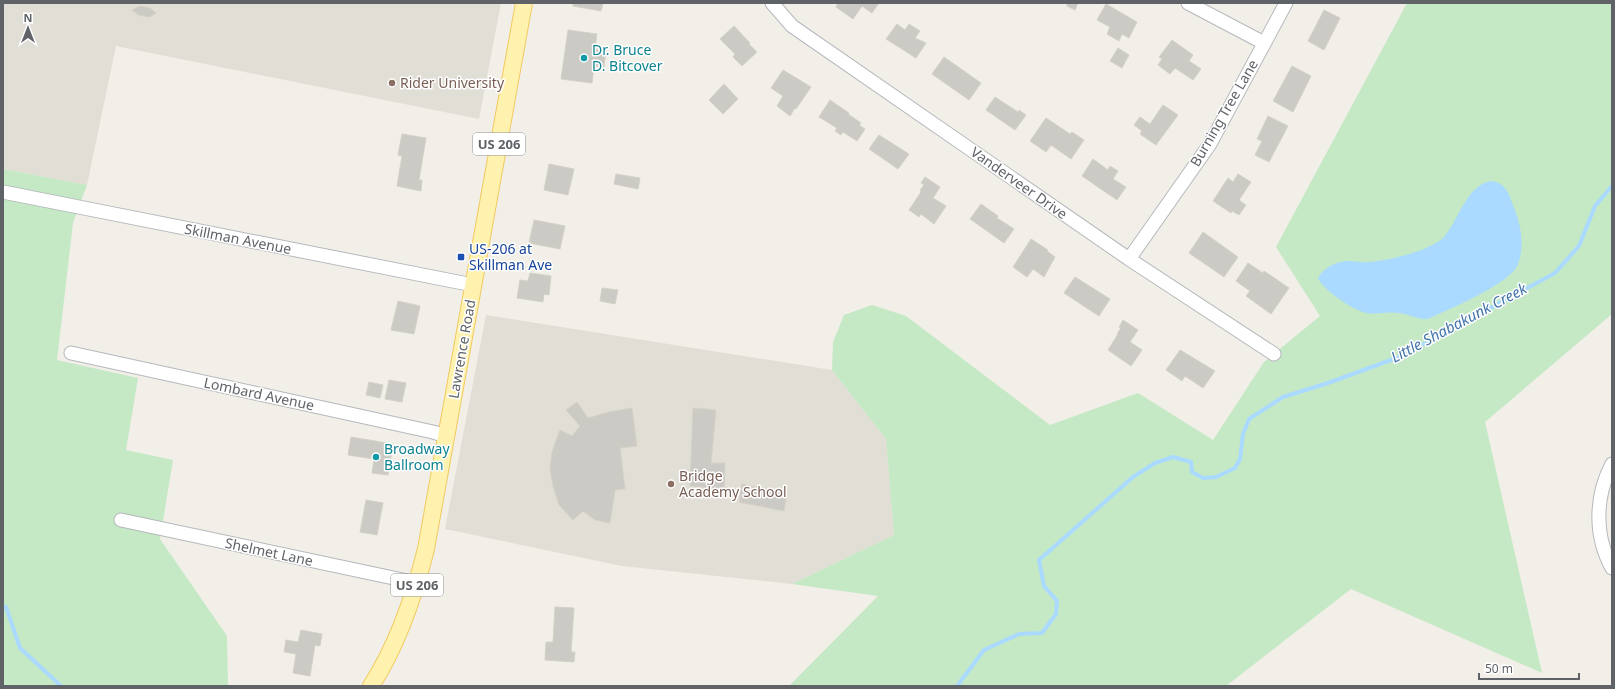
<svg xmlns="http://www.w3.org/2000/svg" width="1615" height="689" font-family="'Noto Sans',sans-serif">
	<rect width="100%" height="100%" fill="#f1efe8"/>
	<!-- education -->
	<path fill="#e1ded6" d="M3 3H501L479 119 116 46 87 185 3 169Z
		M486 315 832 370 886 439 894 535 792 584 622 566 445 529Z"/>
	<!-- green -->
	<path fill="#c5e8c5" d="M1407 3H1612V314L1485 422 1542 673 1351 589 1226 686H783L790 685 878 596 792 584 894 535 886 439 832 370 833 342 844 315 872 305 906 316 1050 425 1138 393 1213 440 1264 362 1320 316 1276 247Z
		M3 169 87 185 73 223 57 360 138 378 126 450 173 460 160 539 227 636 228 686H3Z"/>
	<!-- water -->
	<path fill="#aadaff" d="M1490 181C1506 182 1509 194 1514 208 1521 225 1525 246 1518 264 1511 284 1449 309 1428 319 1418 320 1409 314 1398 313 1388 311 1377 315 1367 313 1354 311 1323 290 1318 278 1324 267 1338 260 1351 261 1356 261 1362 263 1367 262 1382 262 1413 254 1426 248 1432 245 1441 241 1444 237 1459 219 1466 187 1490 181Z"/>
	<g fill="none" stroke-linecap="round" stroke-linejoin="round">
		<!-- stream -->
		<path stroke="#aadaff" stroke-width="4" d="M3 606 6 607 20 648 61 686
			M957 686 984 650 1019 634 1042 633 1056 614 1057 601 1044 586 1039 560 1133 477 1155 463 1173 457 1191 462 1192 472 1203 478 1216 477 1235 468 1240 459 1243 434 1249 419 1283 397 1328 383 1402 356 1555 273 1579 246 1595 206 1612 186"/>
	</g>
	<!-- building -->
	<path fill="#cccac5" stroke="#d6d1c6" d="M573 3H603L601 11 573 6Z
		M838 3H879L872 13 862 6 853 19 836 7Z
		M1067 3H1078L1075 10 1067 6Z
		M1106 4 1137 22 1129 38 1122 34 1119 41 1107 34 1110 27 1097 20Z
		M140 6 150 8 156 13 150 17 139 15 132 10Z
		M1324 10 1340 18 1324 50 1308 41Z
		M897 24 905 30 909 24 920 31 915 38 926 43 916 58 886 39Z
		M734 26 750 43 749 44 757 52 742 66 733 57 735 54 720 39Z
		M568 30 597 34 595 49 606 50 604 67 594 66 592 83 561 79Z
		M1172 40 1193 55 1189 61 1201 69 1193 80 1175 68 1170 74 1158 65 1162 59 1159 57Z
		M1118 48 1129 55 1122 68 1110 61Z
		M944 57 981 83 969 100 932 74Z
		M1292 66 1311 76 1293 112 1273 101Z
		M783 70 811 87 796 109 795 108 790 116 777 106 783 96 771 88Z
		M724 84 738 99 723 114 709 100Z
		M995 97 1018 112 1019 110 1026 115 1015 130 986 110Z
		M830 100 849 113 848 114 861 123 859 125 865 129 857 141 843 132 841 135 835 131 837 128 819 117Z
		M1163 105 1178 115 1156 145 1140 134 1142 131 1134 125 1140 117 1150 124Z
		M1268 116 1288 126 1269 162 1255 155 1262 141 1257 139Z
		M1046 118 1070 134 1072 132 1084 140 1071 159 1051 145 1046 152 1030 141Z
		M402 134 426 138 419 180H422L421 191 397 186 402 156 398 155Z
		M879 135 909 154 898 169 869 149Z
		M1093 159 1108 170 1110 166 1118 171 1113 179 1126 187 1117 200 1082 176Z
		M549 164 574 169 568 195 544 190Z
		M616 174 640 178 638 189 614 184Z
		M1238 174 1251 182 1239 200 1246 205 1239 215 1232 211 1231 213 1213 201 1228 178 1233 182Z
		M925 177 940 187 933 198 946 206 934 224 921 214 919 217 909 210 921 192 920 190 924 185 921 183Z
		M981 204 998 216 997 218 1014 229 1004 243 970 219Z
		M534 220 565 226 560 249 529 243Z
		M1203 232 1238 257 1224 277 1189 253Z
		M1031 239 1048 250 1047 251 1055 257 1044 277 1033 269 1027 277 1013 267Z
		M1248 263 1263 273 1264 271 1289 288 1271 314 1246 296 1250 291 1236 281Z
		M530 273 551 276 549 295 544 294 543 302 517 298 520 280 528 281Z
		M1075 277 1110 299 1099 316 1064 293Z
		M602 288 618 290 615 304 600 301Z
		M398 301 420 306 414 334 391 330Z
		M1123 320 1138 330 1130 342 1142 350 1131 366 1108 350 1118 334H1117L1121 328 1119 327Z
		M1180 350 1215 371 1203 388 1185 376 1182 381 1166 370Z
		M389 380 406 383 402 402 385 399Z
		M369 382 383 385 380 398 366 395Z
		M577 402 588 418 609 412 632 408 637 446 620 448 625 489 615 490 610 523 595 520 583 511 573 520 559 505 553 486 550 469 552 452 560 430 572 436 580 426 566 410Z
		M693 408 716 410 711 463H725L724 489 690 486Z
		M351 437 393 444 388 475 372 473 374 459 348 455Z
		M742 484 787 494 784 511 739 502Z
		M366 500 383 503 377 535 360 532Z
		M555 607 574 608 571 652H575L574 662 545 660 546 642H553Z
		M301 630 322 634 320 646 315 645 310 676 293 673 296 654 284 652 286 640 298 642Z"/>
	<g fill="none" stroke-linecap="round" stroke-linejoin="round">
		<!-- minor casing -->
		<g stroke="#b5b8bc" stroke-width="15">
			<path id="minor" d="M772 3 792 26 1129 259 1274 354
				M1188 3 1264 43
				M3 192 473 285
				M1129 259 1210 144 1286 3
				M71 353 433 432 446 436
				M1612 464C1595 496 1594 536 1612 568
				M121 520 417 583"/>
		</g>
		<!-- major casing -->
		<g stroke="#f2c960" stroke-width="18">
			<path id="major" d="M371 686C398 644 414 597 426 549L524 3"/>
		</g>
		<!-- minor -->
		<use href="#minor" stroke="#fff" stroke-width="13"/>
		<!-- major -->
		<use href="#major" stroke="#fff2af" stroke-width="16"/>
	</g>
	<!-- markers -->
	<g fill="#0f9aa8" stroke="#fff" stroke-width="1.5">
		<circle cx="584" cy="58" r="4"/>
		<circle cx="376" cy="457" r="4"/>
	</g>
	<g fill="#8d6e63" stroke="#fff" stroke-width="1.5">
		<circle cx="392" cy="83" r="4"/>
		<circle cx="671" cy="484" r="4"/>
	</g>
	<rect fill="#1a4fb4" stroke="#fff" stroke-width="1.5" x="457" y="253" width="8" height="8" rx="2"/>
	<g text-anchor="middle" stroke-width="3" stroke-linejoin="round" paint-order="stroke">
		<!-- shield labels -->
		<g fill="#fff" stroke="#8f9295" stroke-width="1">
			<rect x="473" y="133" width="52" height="22" rx="3"/>
			<rect x="391" y="574" width="52" height="22" rx="3"/>
		</g>
		<g font-size="13" font-weight="bold" fill="#5f6368">
			<text x="499" y="149">US 206</text>
			<text x="417" y="590">US 206</text>
		</g>
		<!-- culture labels -->
		<g font-size="14" fill="#0d838f" stroke="#fff" text-anchor="start">
			<text x="592" y="55">Dr. Bruce<tspan x="592" dy="16">D. Bitcover</tspan></text>
			<text x="384" y="454">Broadway<tspan x="384" dy="16">Ballroom</tspan></text>
		</g>
		<!-- education labels -->
		<g font-size="14" fill="#785e54" stroke="#fff" text-anchor="start">
			<text x="400" y="88">Rider University</text>
			<text x="679" y="481">Bridge<tspan x="679" dy="16">Academy School</tspan></text>
		</g>
		<!-- street labels -->
		<g font-size="14" fill="#5f6368" stroke="#fff">
			<text transform="translate(1224 113) rotate(-60)" y="5">Burning Tree Lane</text>
			<text transform="translate(1019 183) rotate(35)" y="5">Vanderveer Drive</text>
			<text transform="translate(238 239) rotate(11)" y="5">Skillman Avenue</text>
			<text transform="translate(462 349) rotate(-80)" y="5">Lawrence Road</text>
			<text transform="translate(259 394) rotate(12)" y="5">Lombard Avenue</text>
			<text transform="translate(269 552) rotate(12)" y="5">Shelmet Lane</text>
		</g>
		<!-- transit labels -->
		<g font-size="14" fill="#164399" stroke="#fff" text-anchor="start">
			<text x="469" y="254">US-206 at<tspan x="469" dy="16">Skillman Ave</tspan></text>
		</g>
		<!-- water labels -->
		<g font-size="15" font-style="italic" fill="#4174aa" stroke="#fff">
			<text transform="translate(1459 323) rotate(-28)" y="5">Little Shabakunk Creek</text>
		</g>
	</g>
	<!-- border -->
	<rect width="1615" height="689" fill="none" stroke="#5f6368" stroke-width="8"/>
	<!-- north arrow -->
	<g transform="translate(28 28)" stroke="#ffffff" stroke-width="3" paint-order="stroke">
	<path d="M0-3L7 15L0 10L-7 15Z" fill="#5f6368"/>
	<text y="-6" font-size="11" font-weight="bold" text-anchor="middle" fill="#5f6368">N</text>
	</g>
	<!-- scale -->
	<path d="M1479 673v6h100v-6" fill="none" stroke="#5f6368" stroke-width="2"/>
	<text x="1485" y="673" font-size="12" fill="#5f6368" stroke="#ffffff" stroke-width="3" paint-order="stroke">50 m</text>
</svg>
